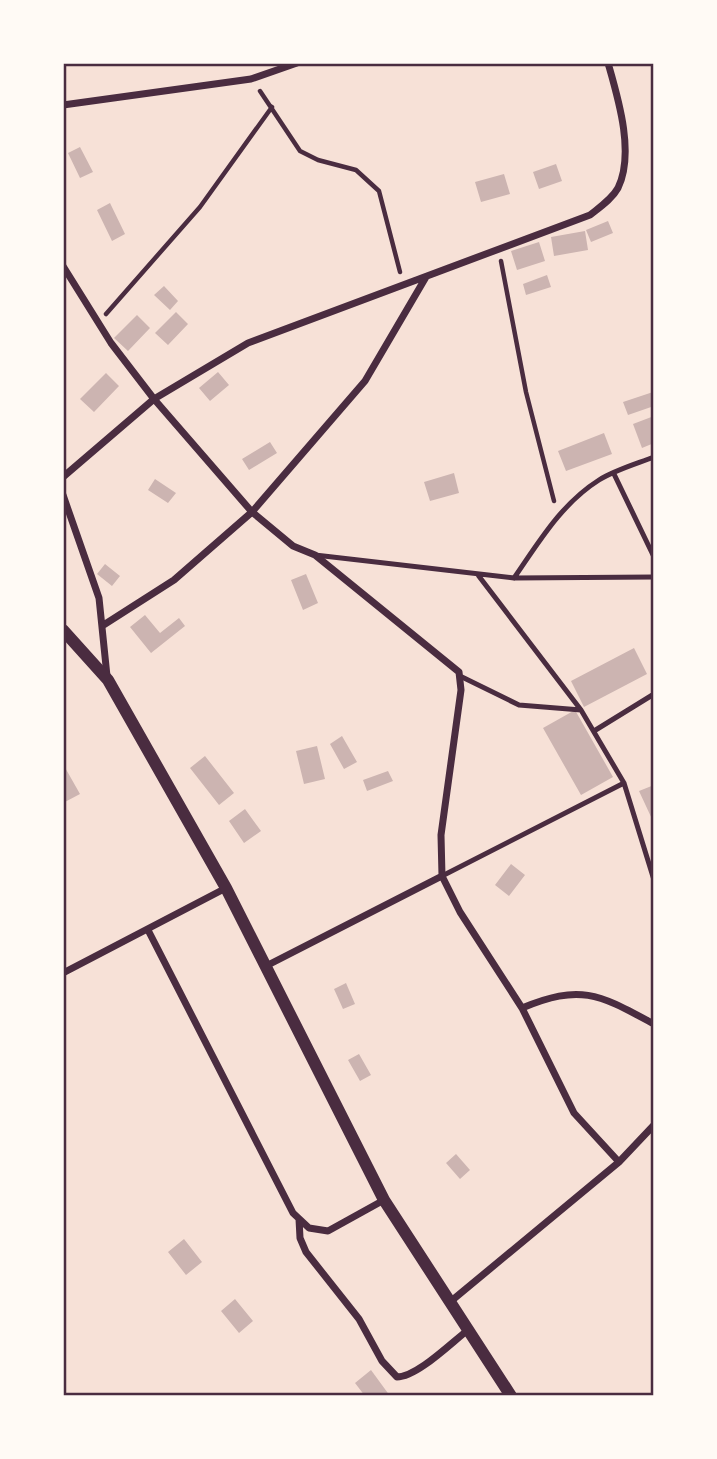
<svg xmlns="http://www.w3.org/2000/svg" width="717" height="1459" font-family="Karla,sans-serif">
	<rect width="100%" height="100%" fill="#f7e1d7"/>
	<!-- building -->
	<path fill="#ccb4b1" d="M80 147 93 172 80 178 68 153Z
		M556 164 562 181 539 189 533 172Z
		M504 174 510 194 481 202 475 182Z
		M110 203 125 234 112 241 97 210Z
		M608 221 613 233 591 242 586 230Z
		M585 231 588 250 554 256 551 237Z
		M539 242 545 261 517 270 511 251Z
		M547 275 551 287 526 295 523 284Z
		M164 286 178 301 170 310 154 295Z
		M176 312 188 324 168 345 155 333Z
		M137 315 150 328 128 351 114 338Z
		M218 372 229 385 210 401 199 388Z
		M106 373 119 386 94 412 80 399Z
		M653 392 654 406 628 415 623 402Z
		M654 416V443L642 448 633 424Z
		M604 433 612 454 566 471 558 451Z
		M270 442 277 453 249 470 242 459Z
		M454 473 459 493 430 501 424 482Z
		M155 479 176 493 168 503 148 490Z
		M105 564 120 576 112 586 97 574Z
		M306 574 318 603 303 610 291 580Z
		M145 615 160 633 179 618 185 626 151 653 130 627Z
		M634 648 647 674 584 707 571 681Z
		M575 710 613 777 581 795 543 728Z
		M342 736 357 762 344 769 330 744Z
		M317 746 325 779 304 784 296 751Z
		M205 756 234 793 219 805 190 768Z
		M63 764 80 794 63 803Z
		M388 771 393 781 367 791 363 780Z
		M654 785V818L652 819 639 791Z
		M245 809 261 831 244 843 229 821Z
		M511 864 525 875 509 896 495 885Z
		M346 983 355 1004 343 1009 334 989Z
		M359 1054 371 1075 360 1081 348 1060Z
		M456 1154 470 1170 460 1179 446 1163Z
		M184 1239 202 1262 186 1275 168 1252Z
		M235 1299 253 1321 239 1333 221 1311Z
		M371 1370 390 1396H365L355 1383Z"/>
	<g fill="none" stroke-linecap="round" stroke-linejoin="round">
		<!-- path -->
		<path stroke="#4a2c40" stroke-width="4.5" d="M260 91 300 151 318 160 356 170 379 191 400 272
			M501 261 526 392 554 501
			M106 314 200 207 272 107"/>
		<!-- service -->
		<path stroke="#4a2c40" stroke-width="5" d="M614 474 654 557
			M315 555 514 578 654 577
			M478 575 581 710 624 783 654 880
			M514 578C539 542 561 504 599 480 615 470 636 464 654 457
			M462 677 519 705 581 710
			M594 731 654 694
			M442 876 624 783"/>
		<!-- minor -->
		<path stroke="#4a2c40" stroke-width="7" d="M63 105 251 79 297 63
			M63 266 111 343 154 399 252 512 293 546 315 555 459 672 461 690 441 835 442 876 460 912 522 1008 574 1113 619 1162
			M63 477 154 399 248 343 590 215C600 207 612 199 618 188 635 153 618 98 608 63
			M63 495 99 598 107 676
			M102 626 174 580 252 512 365 381 426 277
			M148 930 293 1213 309 1228 328 1231 384 1200
			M266 966 442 876
			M63 973 226 888
			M522 1008C582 983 600 995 654 1024
			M299 1219 300 1238 306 1252 359 1319 382 1361 397 1377C417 1377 451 1343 468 1330
			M450 1302 619 1162 654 1125"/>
		<!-- tertiary -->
		<path stroke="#4a2c40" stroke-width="12" d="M63 630 108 680 226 888 384 1200 511 1396"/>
	</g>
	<!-- border -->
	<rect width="717" height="1459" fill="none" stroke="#fffaf5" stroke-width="130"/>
	<rect x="65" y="65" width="587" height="1329" fill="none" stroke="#4a2c40" stroke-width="2.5"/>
</svg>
